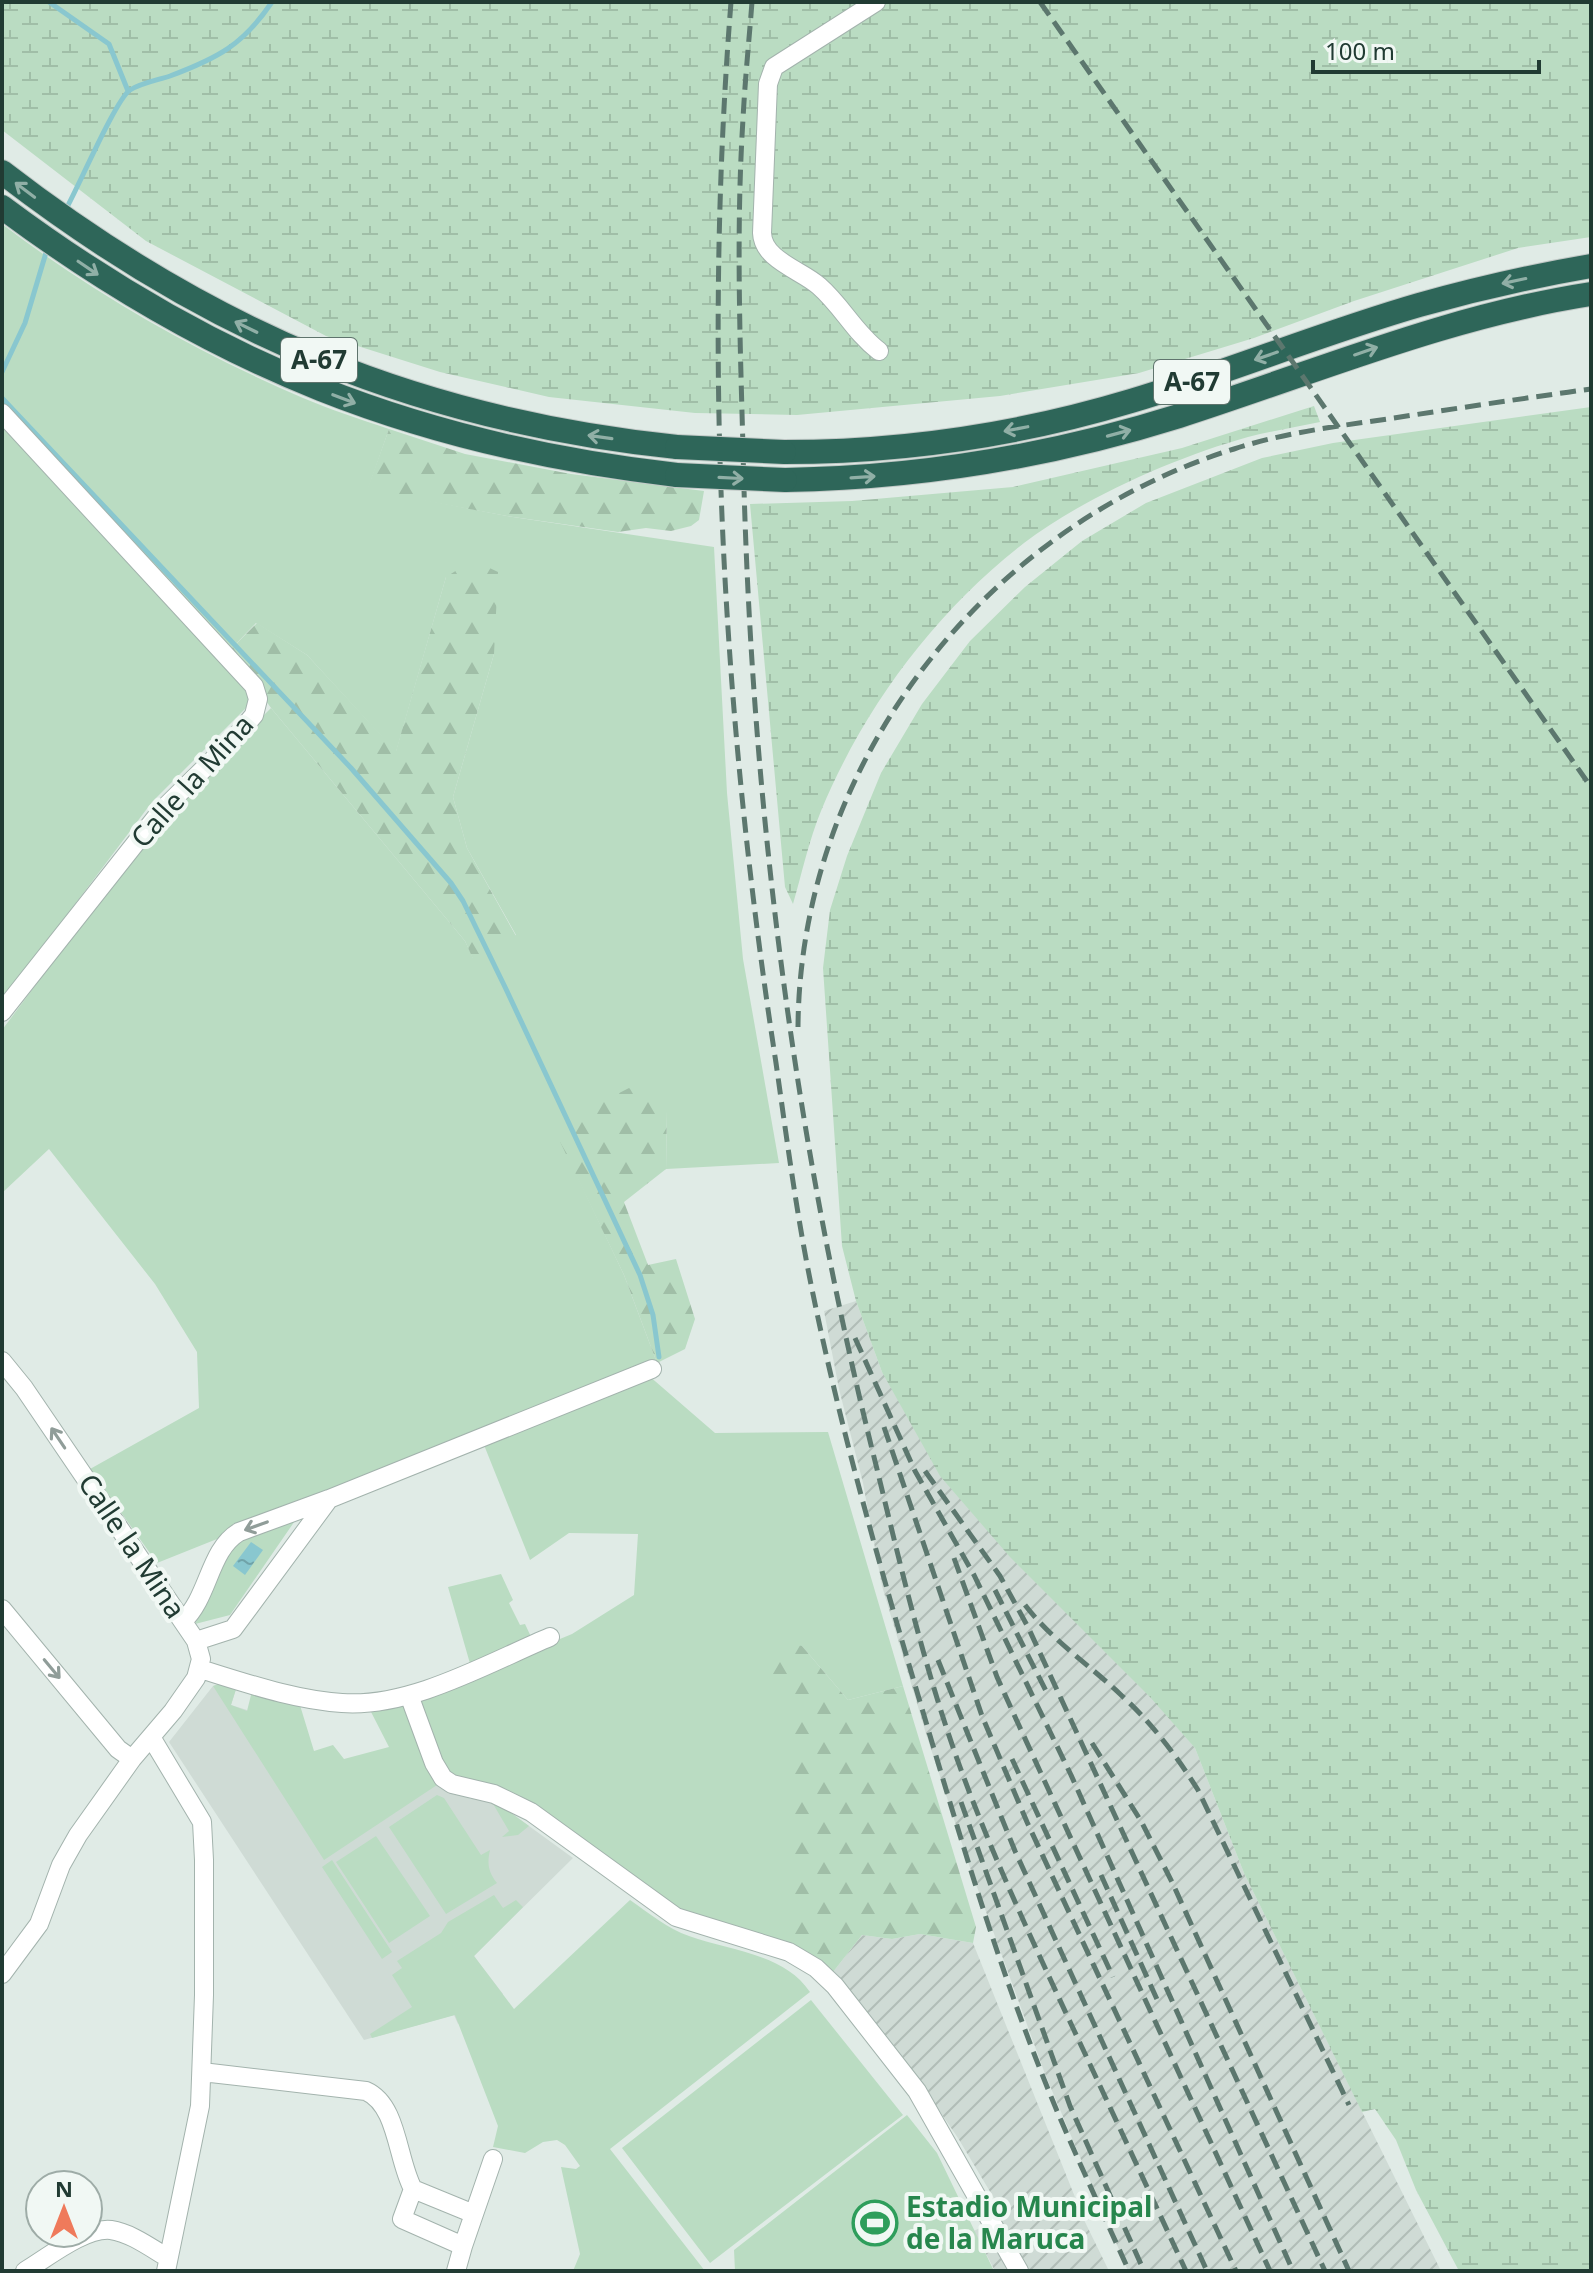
<svg xmlns="http://www.w3.org/2000/svg" width="1593" height="2273" font-family="'Noto Sans',sans-serif">
	<defs>
		<pattern id="industrial-furrows" width="10" height="10" patternUnits="userSpaceOnUse" patternTransform="scale(2)"><rect width="10" height="10" fill="#cfdbd5"/><path d="M-1 1l2-2M0 10L10 0M9 11l2-2" fill="none" stroke="#b1bdb7"/></pattern>
		<pattern id="forest-firs" width="22" height="20" patternUnits="userSpaceOnUse" patternTransform="scale(2)"><rect width="22" height="20" fill="#badcc2"/><path d="M5 1l3.5 6h-7zM16 11l3.5 6h-7z" fill="#a0bea7"/></pattern>
		<pattern id="wetland-marsh" width="20" height="14" patternUnits="userSpaceOnUse" patternTransform="scale(2)"><rect width="20" height="14" fill="#badcc2"/><path d="M1 5h8M5 5V1M11 12h8M15 12V8" fill="none" stroke="#a0bea7"/></pattern>
		<pattern id="water-ripples" width="26" height="14" patternUnits="userSpaceOnUse" patternTransform="scale(2)"><rect width="26" height="14" fill="#89c7cf"/><path d="M2 4q2-2 4 0t4 0M15 11q2-2 4 0t4 0" fill="none" stroke="#70a3a9"/></pattern>
	</defs>
	<rect width="100%" height="100%" fill="#e0ebe6"/>
	<!-- built -->
	<path fill="#cfdbd5" d="M219 1684 237 1686 231 1705 247 1710 280 1789 437 1782 471 1799 489 1797 573 1858 474 1956 503 1994 458 2024 454 2015 364 2040 169 1742 213 1686Z"/>
	<!-- industrial -->
	<path fill="url(#industrial-furrows)" d="M856 1301 882 1372 1195 1748 1244 1873 1441 2271H1128L1045 2074 969 1865 927 1737 882 1586 863 1483 839 1389 824 1311Z
		M920 1934 973 1943 1085 2222 1109 2271H995L974 2231 1004 2215 958 2138 901 2055 833 1972 862 1935 892 1939Z"/>
	<!-- green -->
	<path fill="#badcc2" d="M2 224C94 294 196 352 303 398 331 410 360 419 389 429L368 489 507 516 714 547 727 793 743 959 779 1163 666 1169 667 1111 554 1127 624 1275 657 1363 157 1563 90 1469 199 1408 197 1352 155 1284 49 1149 2 1193V1030L115 879 183 796 271 708 465 941 473 958 516 935 467 848 453 797 494 654 446 577 396 752 307 655 256 623 230 650 2 402Z
		M2 427 244 688 250 699 247 707 152 802 2 1001Z
		M648 1375 715 1433 828 1432 903 1686 848 1700 802 1646 791 1705V1944L683 1911 652 1891 447 1774 415 1702 420 1697 572 1634 634 1595 638 1534 569 1533 530 1560 484 1445Z
		M301 1512 230 1615 195 1624 235 1542Z
		M501 1574 513 1600 509 1603 520 1625 525 1624 533 1641 471 1667 448 1587Z
		M219 1684 237 1686 231 1705 247 1711 252 1691 299 1702 314 1751 333 1745 344 1759 389 1747 370 1710 405 1704 434 1781 440 1783 324 1860 213 1686Z
		M437 1795 444 1798 481 1855 490 1850C487 1863 488 1872 497 1883L446 1914 389 1827Z
		M489 1797 529 1826 518 1835 502 1837 509 1831Z
		M376 1836 430 1916 389 1943 336 1862Z
		M332 1860 392 1952 382 1959 322 1867Z
		M494 1895 503 1908 516 1900 523 1907 474 1956 514 2009 630 1900C649 1913 668 1929 689 1936 730 1951 784 1953 810 1992L610 2149 705 2271H573L580 2254 561 2167 576 2169 580 2166 565 2145 557 2140 543 2142 525 2153 493 2147 498 2126 455 2015 372 2038 370 2034 412 2007 392 1975 402 1968 397 1961 441 1933 448 1922Z
		M811 2000 903 2115 710 2263 622 2148Z
		M907 2115 937 2153 994 2271H735L734 2250Z"/>
	<!-- forest -->
	<path fill="url(#forest-firs)" d="M389 429 465 454 571 474 704 491 699 520 691 526 671 531 646 528 618 532 507 516 367 490Z
		M473 560 498 572 494 654 453 797 467 848 516 936 473 959 465 941 271 708 230 650 257 623 307 655 396 751 446 577Z
		M629 1088 667 1111 666 1169 624 1202 648 1265 676 1259 695 1319 685 1349 657 1363 624 1275 553 1127Z
		M786 1643 802 1646 848 1700 903 1686 976 1927 973 1943 920 1934 892 1939 862 1935 833 1972 808 1953 791 1944V1706L769 1687 771 1646Z"/>
	<!-- wetland -->
	<path fill="url(#wetland-marsh)" d="M2 2H1591V237L1518 248 1354 301 1254 338 1139 373 1000 396 797 415 695 413 549 397 440 372 326 336 146 241 2 130Z
		M1314 406 1320 422C1296 427 1272 431 1248 437 1176 457 1083 498 1024 543 935 612 864 707 821 811 809 840 802 873 793 904L785 887 750 504 852 501 1013 487 1182 448Z
		M1591 407V2271H1459L1416 2190 1396 2140 1375 2109 1362 2112 1244 1873 1195 1748 1150 1697 1010 1557 940 1476 882 1372 856 1301 842 1246 823 968 830 910 847 856 881 773 922 704 970 641 1025 587 1082 541 1146 503 1262 458 1333 443Z"/>
	<!-- water -->
	<path fill="url(#water-ripples)" d="M251 1542 263 1550 245 1575 233 1566Z"/>
	<g fill="none" stroke-linecap="round" stroke-linejoin="round">
		<!-- stream -->
		<path stroke="#89c7cf" stroke-width="5" d="M49 2 109 44 128 91
			M66 209C78 188 116 99 130 90 141 83 158 80 170 76 218 58 243 45 272 2
			M2 372 25 323 48 246
			M2 398 351 768 451 883 463 901 505 987 640 1275 653 1315 659 1357"/>
		<!-- minor casing -->
		<g stroke="#a3b3ad" stroke-width="20">
			<path id="minor" d="M876 2 774 67 768 84 762 233C763 260 801 270 819 286 842 306 855 333 879 351
				M2 413 254 686 258 699 254 715 234 739 161 811 2 1012
				M2 1361 24 1388 196 1641 201 1659 196 1678 173 1711 132 1759 78 1835 61 1865 39 1924 2 1974
				M2 1609 118 1749 132 1759
				M183 1621C209 1597 209 1550 239 1532L329 1499 652 1369
				M196 1641 233 1629 329 1499
				M200 1669C246 1683 294 1700 342 1703 411 1708 488 1663 550 1637
				M409 1695 434 1763 443 1778 452 1784 494 1794 531 1812 676 1917 789 1952 816 1968 835 1986 917 2091 1019 2271
				M151 1737 202 1822 204 1860V1995L200 2106 166 2271
				M202 2072 366 2091C398 2105 397 2160 413 2189L402 2219 463 2246 474 2214 413 2189
				M474 2214 493 2159
				M25 2271C47 2258 85 2227 111 2230 131 2233 151 2248 168 2258
				M456 2271 463 2246"/>
		</g>
		<!-- motorway casing -->
		<g stroke="#c1c8c6" stroke-width="26">
			<path id="motorway" d="M2 172C209 332 417 420 677 447
				M2 207C214 365 415 445 677 475
				M784 452C901 452 1018 435 1131 401 1228 372 1322 333 1419 305 1476 289 1533 276 1591 266
				M785 480C919 478 1051 456 1179 416 1316 372 1448 316 1591 294"/>
		</g>
		<!-- minor -->
		<use href="#minor" stroke="#fff" stroke-width="18"/>
		<!-- motorway -->
		<use href="#motorway" stroke="#2e6659" stroke-width="24"/>
		<!-- rail -->
		<path stroke="#5c776e" stroke-width="5" stroke-dasharray="16 8" stroke-linecap="butt" d="M731 2C703 356 722 712 776 1063 787 1140 797 1218 813 1294 842 1435 882 1574 923 1712 963 1847 1003 1982 1057 2111 1080 2165 1105 2218 1129 2271
			M752 2C749 41 745 80 743 119 736 229 740 339 743 448 750 789 792 1130 875 1461 900 1563 924 1668 960 1767 992 1855 1032 1940 1072 2026 1110 2107 1148 2189 1186 2271
			M1040 2 1591 787
			M798 1027C800 764 984 527 1234 449 1286 432 1340 426 1394 418 1459 408 1525 398 1591 389
			M855 1338 915 1471 974 1575 1071 1775 1293 2271
			M884 1427 982 1716 1027 1822 1236 2271
			M925 1471 1000 1576 1028 1627 1325 2271
			M954 1558 997 1677 1016 1719 1270 2271
			M995 1590 1049 1697
			M1025 1605C1052 1640 1088 1664 1120 1694 1151 1722 1176 1755 1198 1790L1349 2105
			M938 1660 1015 1851 1207 2271
			M1092 1743 1141 1821 1172 1882 1349 2271
			M1012 1759 1113 1977
			M961 1802 1070 2106 1144 2271
			M1101 1875 1160 2006"/>
		<!-- motorway-bridge casing -->
		<g stroke="#c1c8c6" stroke-width="26" stroke-linecap="butt">
			<path id="motorway-bridge" d="M677 447 784 452
				M677 475 785 480"/>
		</g>
		<!-- motorway-bridge -->
		<use href="#motorway-bridge" stroke="#2e6659" stroke-width="24"/>
	</g>
	<!-- one-way arrows -->
	<defs><path id="oneway-shaft" d="M-6 0H5M1.5-3L5.5 0L1.5 3" fill="none" stroke-width="1.6" stroke-linecap="round" stroke-linejoin="round" transform="scale(2)"/></defs>
	<g stroke="#90afa6">
		<use href="#oneway-shaft" transform="translate(25 190) rotate(-143)"/>
		<use href="#oneway-shaft" transform="translate(88 268) rotate(34)"/>
		<use href="#oneway-shaft" transform="translate(1514 281) rotate(168)"/>
		<use href="#oneway-shaft" transform="translate(246 327) rotate(-154)"/>
		<use href="#oneway-shaft" transform="translate(1366 351) rotate(-19)"/>
		<use href="#oneway-shaft" transform="translate(1266 356) rotate(161)"/>
		<use href="#oneway-shaft" transform="translate(344 399) rotate(21)"/>
		<use href="#oneway-shaft" transform="translate(1016 429) rotate(169)"/>
		<use href="#oneway-shaft" transform="translate(1119 433) rotate(-15)"/>
		<use href="#oneway-shaft" transform="translate(600 437) rotate(-172)"/>
		<use href="#oneway-shaft" transform="translate(863 477) rotate(-4)"/>
		<use href="#oneway-shaft" transform="translate(731 478) rotate(3)"/>
	</g>
	<g stroke="#909d99">
		<use href="#oneway-shaft" transform="translate(58 1438) rotate(-124)"/>
		<use href="#oneway-shaft" transform="translate(256 1526) rotate(160)"/>
		<use href="#oneway-shaft" transform="translate(52 1669) rotate(50)"/>
	</g>
	<!-- icons -->
	<defs>
		<g id="stadium-ring" transform="scale(2.3)"><circle r="9.5" fill="#f1f8f4" stroke="#2e9e5b" stroke-width="1.5"/><path d="M0-5a6.5 5 0 1 0 0 10a6.5 5 0 1 0 0-10ZM-3.5-1.8h7v3.6h-7Z" fill="#2e9e5b"/></g>
	</defs>
	<g fill-rule="evenodd">
		<use href="#stadium-ring" x="875" y="2223"/>
	</g>
	<g text-anchor="middle" stroke-width="8" stroke-linejoin="round" paint-order="stroke">
		<!-- shield labels -->
		<g fill="#f1f8f4" stroke="#5f746d" stroke-width="2">
			<rect x="281" y="338" width="76" height="44" rx="6"/>
			<rect x="1154" y="360" width="76" height="44" rx="6"/>
		</g>
		<g font-size="26" font-weight="bold" fill="#213b33">
			<text x="319" y="369">A-67</text>
			<text x="1192" y="391">A-67</text>
		</g>
		<!-- street labels -->
		<g font-size="28" fill="#213b33" stroke="#f1f8f4">
			<text transform="translate(192 781) rotate(-48)" y="10">Calle la Mina</text>
			<text transform="translate(132 1546) rotate(56)" y="10">Calle la Mina</text>
		</g>
		<!-- leisure labels -->
		<g font-size="28" font-weight="bold" fill="#27864d" stroke="#f1f8f4" text-anchor="start">
			<text x="906" y="2217">Estadio Municipal<tspan x="906" dy="32">de la Maruca</tspan></text>
		</g>
	</g>
	<!-- border -->
	<rect width="1593" height="2273" fill="none" stroke="#213b33" stroke-width="8"/>
	<!-- north arrow -->
	<g transform="translate(64 2209)"><circle r="38" fill="#f1f8f4" stroke="#9eaca7" stroke-width="2"/>
	<path d="M0-6L14 30L0 20L-14 30Z" fill="#ef7a5b"/>
	<text y="-12" font-size="22" font-weight="bold" text-anchor="middle" fill="#213b33">N</text>
	</g>
	<!-- scale -->
	<path d="M1313 60v12h226v-12" fill="none" stroke="#213b33" stroke-width="4"/>
	<text x="1325" y="60" font-size="24" fill="#213b33" stroke="#f1f8f4" stroke-width="6" paint-order="stroke">100 m</text>
</svg>
